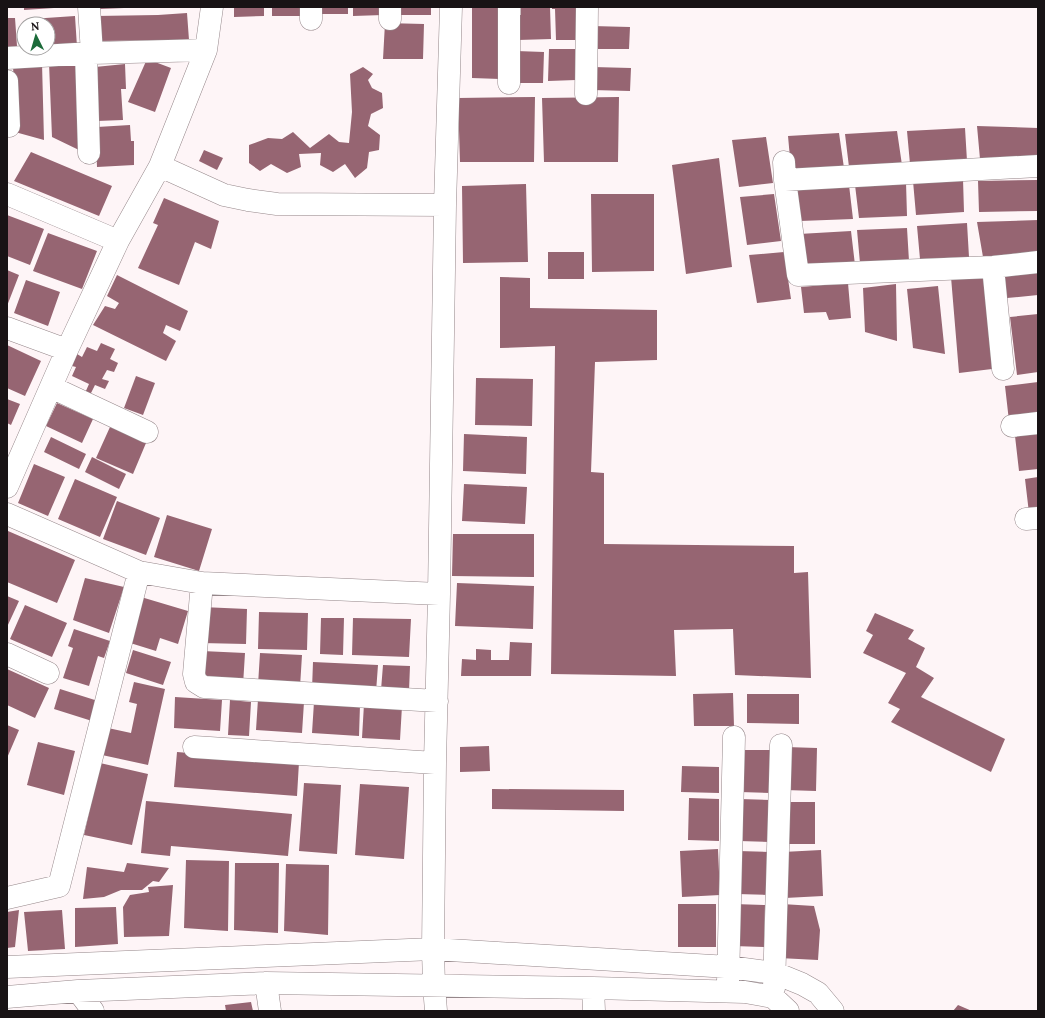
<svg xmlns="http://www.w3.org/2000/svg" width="1045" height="1018" font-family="Lora,serif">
	<rect width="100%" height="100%" fill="#fef5f7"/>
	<!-- building -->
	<path fill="#966572" d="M24 7H54V8L24 10Z
		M100 7H124V8L100 9Z
		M234 7H264V16L234 17Z
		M272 7H302V16H272Z
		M318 7H348V14H318Z
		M353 7H383V15L353 16Z
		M401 7H431V15H401Z
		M472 7H500V79L472 78Z
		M521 7H550L551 39 518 40 517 15H521Z
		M552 7H580V40H556L555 9H552Z
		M187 13 189 40 97 41 96 16 158 15Z
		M75 16 77 47 48 49V24H31V19Z
		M7 18H15L17 46 7 47Z
		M385 23 424 24 423 59H383Z
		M592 26 630 27 629 49H591Z
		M549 49H578L576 80 548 81Z
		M516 51 544 52 543 83H515Z
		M147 59 171 68 155 112 128 102Z
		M13 63H42L44 140 15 132Z
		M49 63H78L81 151 52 137Z
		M125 64 126 89H121L123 120 97 121 95 67Z
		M363 67 373 74 368 80 372 88 382 93 383 108 371 114 368 126 380 135 379 150 369 152 367 168 355 178 345 164 333 172 320 165 321 153 299 154 301 167 287 173 271 164 260 171 249 163V145L268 138 282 139 293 132 310 148 329 134 339 142 349 143 352 112 350 74Z
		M593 67 631 68 630 91 592 90Z
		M535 97 534 162H460L458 98Z
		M619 97 618 162H544L542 98Z
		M130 125 131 141H134V165L97 167 96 143 97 127Z
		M977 126 1038 128V158L980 159Z
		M965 128 967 161 910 164 907 131Z
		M897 131 902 165 849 167 845 134Z
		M839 133 844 168 791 169 788 136Z
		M766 137 773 183 739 187 732 140Z
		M204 150 223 158 217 170 199 161Z
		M31 152 112 186 99 216 14 181Z
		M719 158 732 267 686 274 672 165Z
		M963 179 964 212 916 215 913 181Z
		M1038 180V211L979 212 978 181Z
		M906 182 907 216 859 218 855 185Z
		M526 184 528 262 463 263 462 186Z
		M849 185 853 219 800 221 797 188Z
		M591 194H654V271L592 272Z
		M774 194 781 241 747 245 740 197Z
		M164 198 219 221 211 249 195 242 179 285 138 268 158 225 153 223Z
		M7 215 44 229 30 265 7 256Z
		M1038 220V251L983 257 977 222Z
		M967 223 969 257 920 259 917 226Z
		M907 228 909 261 860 263 857 230Z
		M851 231 855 265 802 267 799 234Z
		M48 233 97 251 82 289 33 271Z
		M548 252H584V279H548Z
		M784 252 791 299 757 303 749 255Z
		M7 270 19 275 7 306Z
		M1037 271 1038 295 1007 298 1004 274Z
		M117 275 188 311 180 331 166 325 163 333 176 341 166 361 93 325 105 306 115 309 119 303 107 296Z
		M984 275 992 369 959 373 951 277Z
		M500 277 530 278V308L657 310V360L595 362 591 472 604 473V544L794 546V573L808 572 811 678 735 675 733 629 674 630 676 676 551 674 555 346 500 348Z
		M26 280 60 292 48 326 14 313Z
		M848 283 851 318 829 320 826 312 804 313 801 287Z
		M896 284 897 341 865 332 863 288Z
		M938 286 945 354 913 348 907 289Z
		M1038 314V372L1017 375 1010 317Z
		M101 343 115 349 110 359 118 363 114 372 107 370 102 379 109 381 105 389 95 385 90 395 85 393 89 384 72 376 76 367 72 366 77 354 82 357 87 347 97 351Z
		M7 345 41 361 25 396 7 388Z
		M136 376 155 383 143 415 124 408Z
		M476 378 533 379 532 426 475 425Z
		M1038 382V418L1009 421 1005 386Z
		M7 399 20 404 11 425 7 423Z
		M57 403 93 419 82 443 46 426Z
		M110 427 146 443 133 474 96 458Z
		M464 434 527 437 526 474 463 471Z
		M1038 434V469L1019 471 1015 436Z
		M51 437 86 454 79 469 44 452Z
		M92 457 126 474 119 489 85 472Z
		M34 464 65 477 48 516 18 503Z
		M1038 477V512L1029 513 1025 479Z
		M75 479 117 497 100 537 58 519Z
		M464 484 527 487 525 524 462 521Z
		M117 501 160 518 146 555 103 539Z
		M167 515 212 529 199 571 154 557Z
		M8 531 75 560 57 603 7 582Z
		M453 534H534V577L452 576Z
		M85 578 124 587 109 633 73 620Z
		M457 583 534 586 533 629 455 626Z
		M7 596 19 601 7 627Z
		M141 597 188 611 178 644 160 638 156 651 127 642Z
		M25 605 67 623 52 657 10 639Z
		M202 607 247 609 246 644 201 643Z
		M259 612 308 613 307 650 258 649Z
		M875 613 914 630 908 639 925 648 916 667 934 678 921 697 1005 739 991 772 891 722 900 709 888 703 906 673 863 653 873 635 866 631Z
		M321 618H344L343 655 320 654Z
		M353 618 411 619 409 657 352 655Z
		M74 629 110 641 104 658 98 656 89 686 63 678 73 648 68 646Z
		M510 642 532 643 531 676H461L462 659 476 660V649L491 650V660H509Z
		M133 650 171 662 163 685 126 673Z
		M202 651 245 653 243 685 201 683Z
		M260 653 302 655 300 687 258 685Z
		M313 662 378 665 376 692 312 689Z
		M383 665 410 666 409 691 381 690Z
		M7 669 49 688 35 718 7 705Z
		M134 682 165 689 148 765 102 755 108 728 131 733 137 704 129 702Z
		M60 689 98 701 92 721 54 709Z
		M733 693 734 726H694L693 694Z
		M747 694H799V724L747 723Z
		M175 697 222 700 220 731 174 728Z
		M258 699 304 702 302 733 256 730Z
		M230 700 251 702 249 736 228 735Z
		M314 702 360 705 359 736 312 733Z
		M364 704 402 706 400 740 362 738Z
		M7 725 19 730 7 758Z
		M38 742 75 751 64 795 27 785Z
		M489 746 490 771 460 772V747Z
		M786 747 817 748 816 791 785 790Z
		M740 750H771L770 793 740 792Z
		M177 752 299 762 297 796 174 787Z
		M100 763 148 774 132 845 84 835Z
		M682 766 719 767V793L681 792Z
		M304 783 341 785 337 854 299 851Z
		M360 784 409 787 404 859 355 855Z
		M492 789 624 790V811L492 809Z
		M689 798 719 799V841L688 840Z
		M740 799 770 800V842L739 841Z
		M146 801 292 814 288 856 171 846 170 856 141 853Z
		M787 802H815V844H787Z
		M718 849 720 895 682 897 680 851Z
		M821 850 823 896 785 898 783 852Z
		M738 851 769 852 768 895 737 894Z
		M186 860 229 861 228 931 184 928Z
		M127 863 169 868 159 882 153 881 142 890H121L104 897 83 899 87 867 124 872Z
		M235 863H279L278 933 234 930Z
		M286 864 329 865 328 935 284 931Z
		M173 885 169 936 124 937 123 907 130 895 149 892 148 887Z
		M678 904H716V947H678Z
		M734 904 765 905 764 947 733 946Z
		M782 904 814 906 820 930 818 960 779 958Z
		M116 907 118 944 75 947V908Z
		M19 910 15 947 7 948V912Z
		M62 910 65 949 28 951 24 912Z
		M251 1002 253 1011H226L225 1005Z
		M958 1005 972 1011H953Z"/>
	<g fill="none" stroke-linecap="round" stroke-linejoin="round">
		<!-- minor casing -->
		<g stroke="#95878a" stroke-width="23">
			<path id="minor" d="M89 7 92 53
				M311 7V19
				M509 7V83
				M390 19V7
				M86 54 89 153
				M7 58 92 53 206 50
				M7 81 9 126
				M586 94 587 7
				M784 162 785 180 798 275 993 267 1038 262
				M160 166 224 195 248 200 277 204 445 205
				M785 180 1038 166
				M7 194 118 241
				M993 267 1003 369
				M7 328 67 350
				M51 387 147 432
				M1012 426 1038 423
				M7 487 67 350 118 241 160 166 206 50 212 7
				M7 514 139 572 202 583 439 594
				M1026 519 1038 518
				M202 583 194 674 196 682 204 687 437 701
				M7 654 48 673
				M194 747 435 763
				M7 898 59 886 139 572
				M7 967 433 949 729 967 775 973 802 984 818 993 833 1011
				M728 982 734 737
				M266 983 270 1011
				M593 988 594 1011
				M774 988 781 745
				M78 991 93 1011
				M7 997 78 991 266 983 593 988 745 992 773 997 788 1011
				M436 1011 434 986 433 949 435 763 439 594 445 205 451 7"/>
		</g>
		<!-- minor -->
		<use href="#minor" stroke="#fff" stroke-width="22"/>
	</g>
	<!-- border -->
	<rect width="1045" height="1018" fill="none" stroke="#181315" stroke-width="16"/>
	<!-- north arrow -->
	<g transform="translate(36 36) rotate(355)"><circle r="19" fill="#ffffff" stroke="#a3a1a1"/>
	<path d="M0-3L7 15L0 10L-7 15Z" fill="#1c6b3a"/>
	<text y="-6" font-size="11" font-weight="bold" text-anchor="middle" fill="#181315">N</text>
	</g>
</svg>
